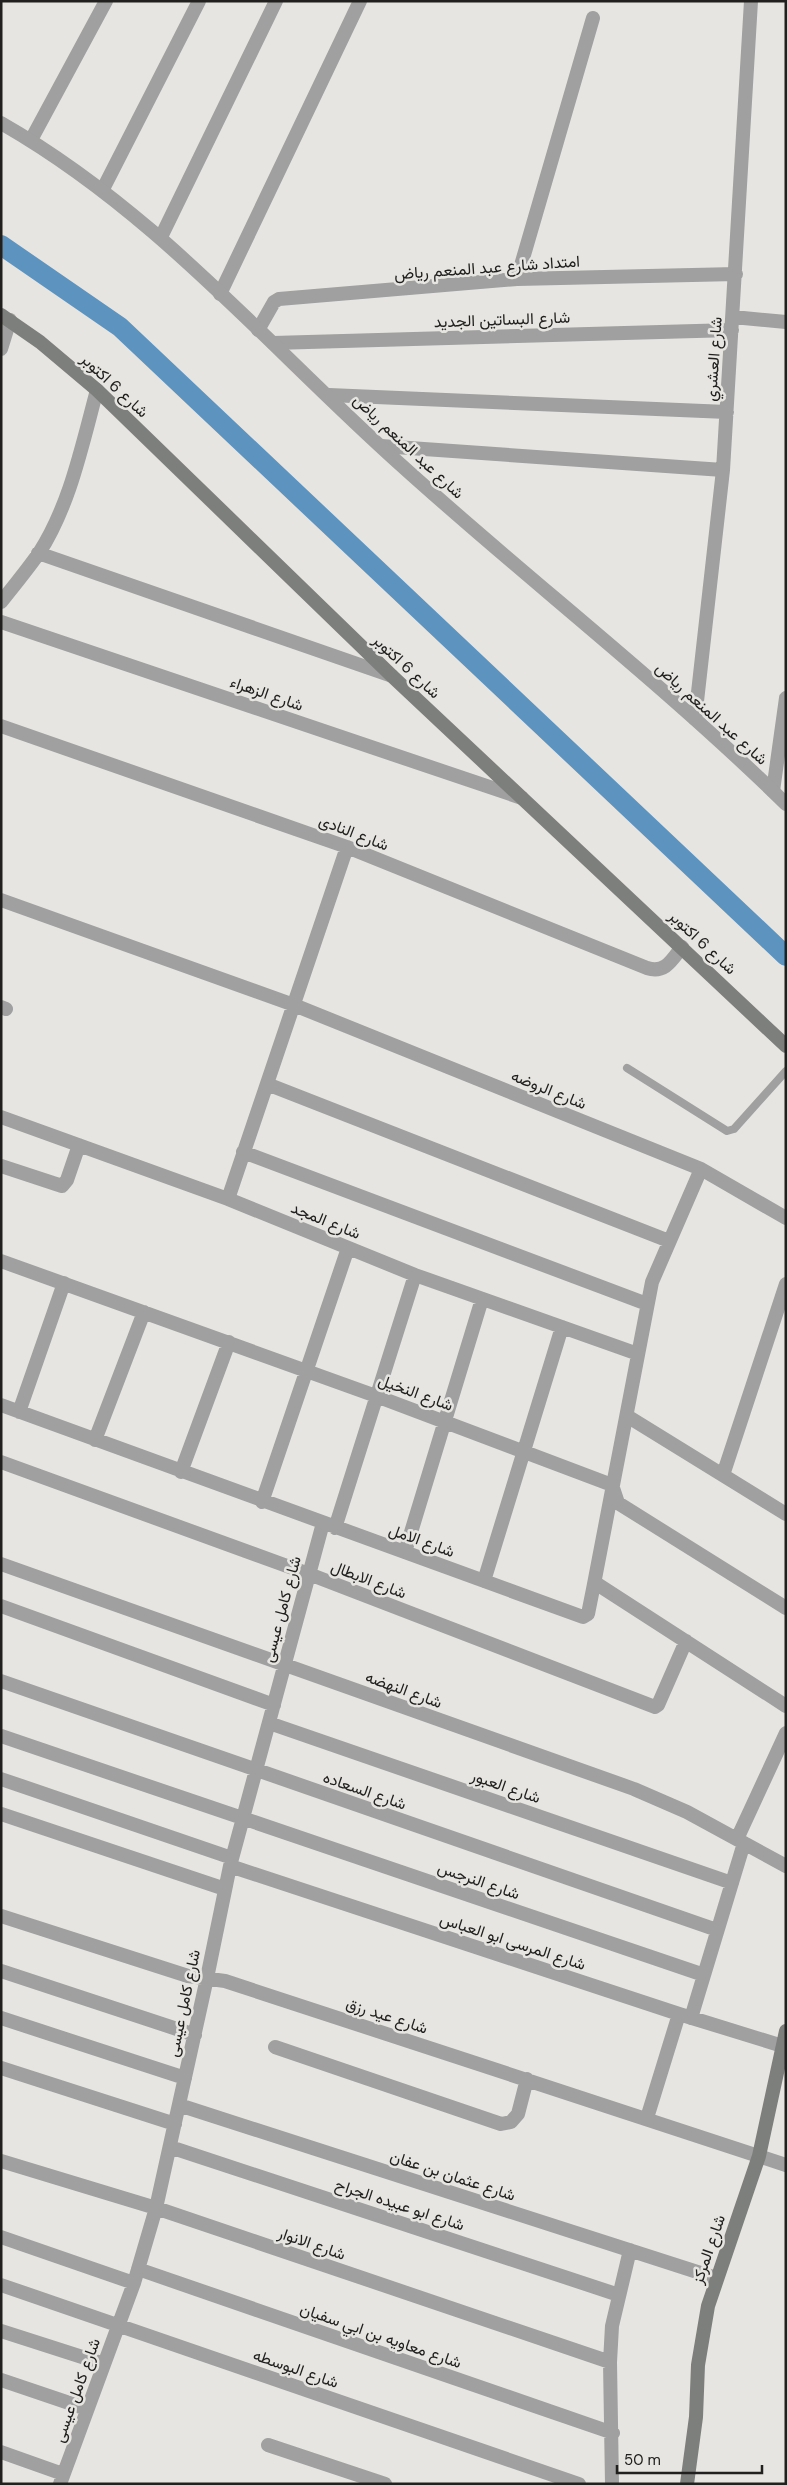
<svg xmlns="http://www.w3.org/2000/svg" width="787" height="2485" font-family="'DM Sans',Vazirmatn,sans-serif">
	<rect width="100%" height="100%" fill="#e7e5e1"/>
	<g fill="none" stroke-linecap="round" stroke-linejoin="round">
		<!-- canal -->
		<path stroke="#5d93bf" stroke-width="20" d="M1 245 120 327 786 956"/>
		<!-- service -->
		<path stroke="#9fa09f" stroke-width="8" d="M627 1068 727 1131 734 1129 786 1071"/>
		<!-- minor -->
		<path stroke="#9fa09f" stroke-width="14" d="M31 140 106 1
			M103 189 199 1
			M161 237 276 1
			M517 279 593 18
			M220 294 360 1
			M733 317 786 322
			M258 330 274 302 279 299 517 279 736 274
			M273 343 732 330
			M1 349 10 320
			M329 395 727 412
			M381 446 723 470
			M38 553 392 676
			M1 602C14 586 27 570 39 553 70 505 82 445 97 390
			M1 622 522 798
			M695 719 723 470 751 1
			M1 726 347 847 647 968C665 974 672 960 682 947
			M773 791 786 698
			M1 900 294 1005 701 1169 786 1218
			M1 1007 6 1009
			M267 1084 669 1241
			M1 1117 228 1199 415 1275 638 1354
			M243 1152 647 1304
			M1 1166 62 1186 67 1180 79 1145
			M228 1199 347 847
			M1 1261 376 1396 612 1485 618 1503 786 1608
			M1 1405 583 1617 588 1614 594 1584H597L786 1706
			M19 1412 64 1283
			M627 1416 786 1514
			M95 1440 144 1312
			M1 1462 309 1574 655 1707 658 1705 686 1641
			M181 1472 229 1342
			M723 1475 786 1284
			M262 1502 348 1248
			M335 1528 415 1275
			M405 1552 482 1299
			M1 1564 634 1789 687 1812 786 1866
			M484 1581 562 1327
			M594 1584 652 1282 701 1169
			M1 1606 274 1705
			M1 1681 717 1930
			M269 1723 732 1883
			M1 1736 704 1975
			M1 1779 232 1858
			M1 1814 225 1889
			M737 1839 786 1733
			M230 1866 679 2014 786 2047
			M1 1916 188 1976 225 1981 786 2165
			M1 1971 195 2035
			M1 2018 185 2078
			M691 2018 744 1843
			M275 2047 501 2124 511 2122 518 2114 527 2079
			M1 2068 175 2124
			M179 2105 716 2278
			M647 2118 679 2014
			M170 2147 619 2295
			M1 2161 156 2208 610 2362
			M1 2237 134 2283
			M138 2269 613 2433
			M1 2285 579 2484
			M1 2331 104 2364
			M1 2380 87 2409
			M268 2445 385 2484
			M1 2452 63 2474
			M60 2484 134 2283 156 2208 207 1978 230 1866 323 1523
			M612 2484 610 2362 612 2326 630 2250"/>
		<!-- tertiary -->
		<path stroke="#9fa09f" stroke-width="14" d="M1 123C157 212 269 347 401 465 528 580 664 684 786 804"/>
		<!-- secondary -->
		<path stroke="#7d7f7d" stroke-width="14" d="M1 315 40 342 97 390 392 676 786 1046
			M687 2484 696 2417 698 2365 708 2306 759 2156 786 2031"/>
	</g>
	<g text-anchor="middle" stroke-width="5" stroke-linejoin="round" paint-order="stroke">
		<!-- street labels -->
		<g font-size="16" fill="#21201f" stroke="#e7e5e1">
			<text transform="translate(487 267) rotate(-4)" y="6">امتداد شارع عبد المنعم رياض</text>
			<text transform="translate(502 319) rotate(-2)" y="6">شارع البساتين الجديد</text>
			<text transform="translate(713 359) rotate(-86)" y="6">شارع العشري</text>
			<text transform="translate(115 385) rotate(43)" y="6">شارع 6 اكتوبر</text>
			<text transform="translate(409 446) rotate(43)" y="6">شارع عبد المنعم رياض</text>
			<text transform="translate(407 666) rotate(43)" y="6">شارع 6 اكتوبر</text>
			<text transform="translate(267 693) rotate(19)" y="6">شارع الزهراء</text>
			<text transform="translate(712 713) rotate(42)" y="6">شارع عبد المنعم رياض</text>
			<text transform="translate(354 832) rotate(21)" y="6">شارع النادى</text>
			<text transform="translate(703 942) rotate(43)" y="6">شارع 6 اكتوبر</text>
			<text transform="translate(549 1089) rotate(22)" y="6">شارع الروضه</text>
			<text transform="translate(326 1220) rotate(22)" y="6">شارع المجد</text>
			<text transform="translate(416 1392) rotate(20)" y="6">شارع النخيل</text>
			<text transform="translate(422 1540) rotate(20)" y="6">شارع الامل</text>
			<text transform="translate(369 1579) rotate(21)" y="6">شارع الابطال</text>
			<text transform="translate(281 1609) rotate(-75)" y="6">شارع كامل عيسى</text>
			<text transform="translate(404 1689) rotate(20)" y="6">شارع النهضه</text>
			<text transform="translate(506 1786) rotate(19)" y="6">شارع العبور</text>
			<text transform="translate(365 1790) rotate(19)" y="6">شارع السعاده</text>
			<text transform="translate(479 1880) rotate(19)" y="6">شارع النرجس</text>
			<text transform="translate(513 1941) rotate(18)" y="6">شارع المرسى ابو العباس</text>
			<text transform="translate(183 2003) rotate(-78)" y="6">شارع كامل عيسى</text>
			<text transform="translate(387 2015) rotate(18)" y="6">شارع عيد رزق</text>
			<text transform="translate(453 2175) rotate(18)" y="6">شارع عثمان بن عفان</text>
			<text transform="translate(400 2204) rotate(18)" y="6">شارع ابو عبيده الجراح</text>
			<text transform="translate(312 2243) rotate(19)" y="6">شارع الانوار</text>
			<text transform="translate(708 2249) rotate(-71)" y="6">شارع المركز</text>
			<text transform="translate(381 2335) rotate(19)" y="6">شارع معاويه بن ابي سفيان</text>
			<text transform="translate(296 2368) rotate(19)" y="6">شارع البوسطه</text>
			<text transform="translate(76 2390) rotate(-70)" y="6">شارع كامل عيسى</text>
		</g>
	</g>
	<!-- border -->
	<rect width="787" height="2485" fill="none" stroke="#21201f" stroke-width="5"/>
	<!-- scale -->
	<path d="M617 2465v8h145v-8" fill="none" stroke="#21201f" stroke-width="2.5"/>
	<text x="624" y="2465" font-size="15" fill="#21201f" stroke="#e7e5e1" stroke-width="4" paint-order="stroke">50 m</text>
</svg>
